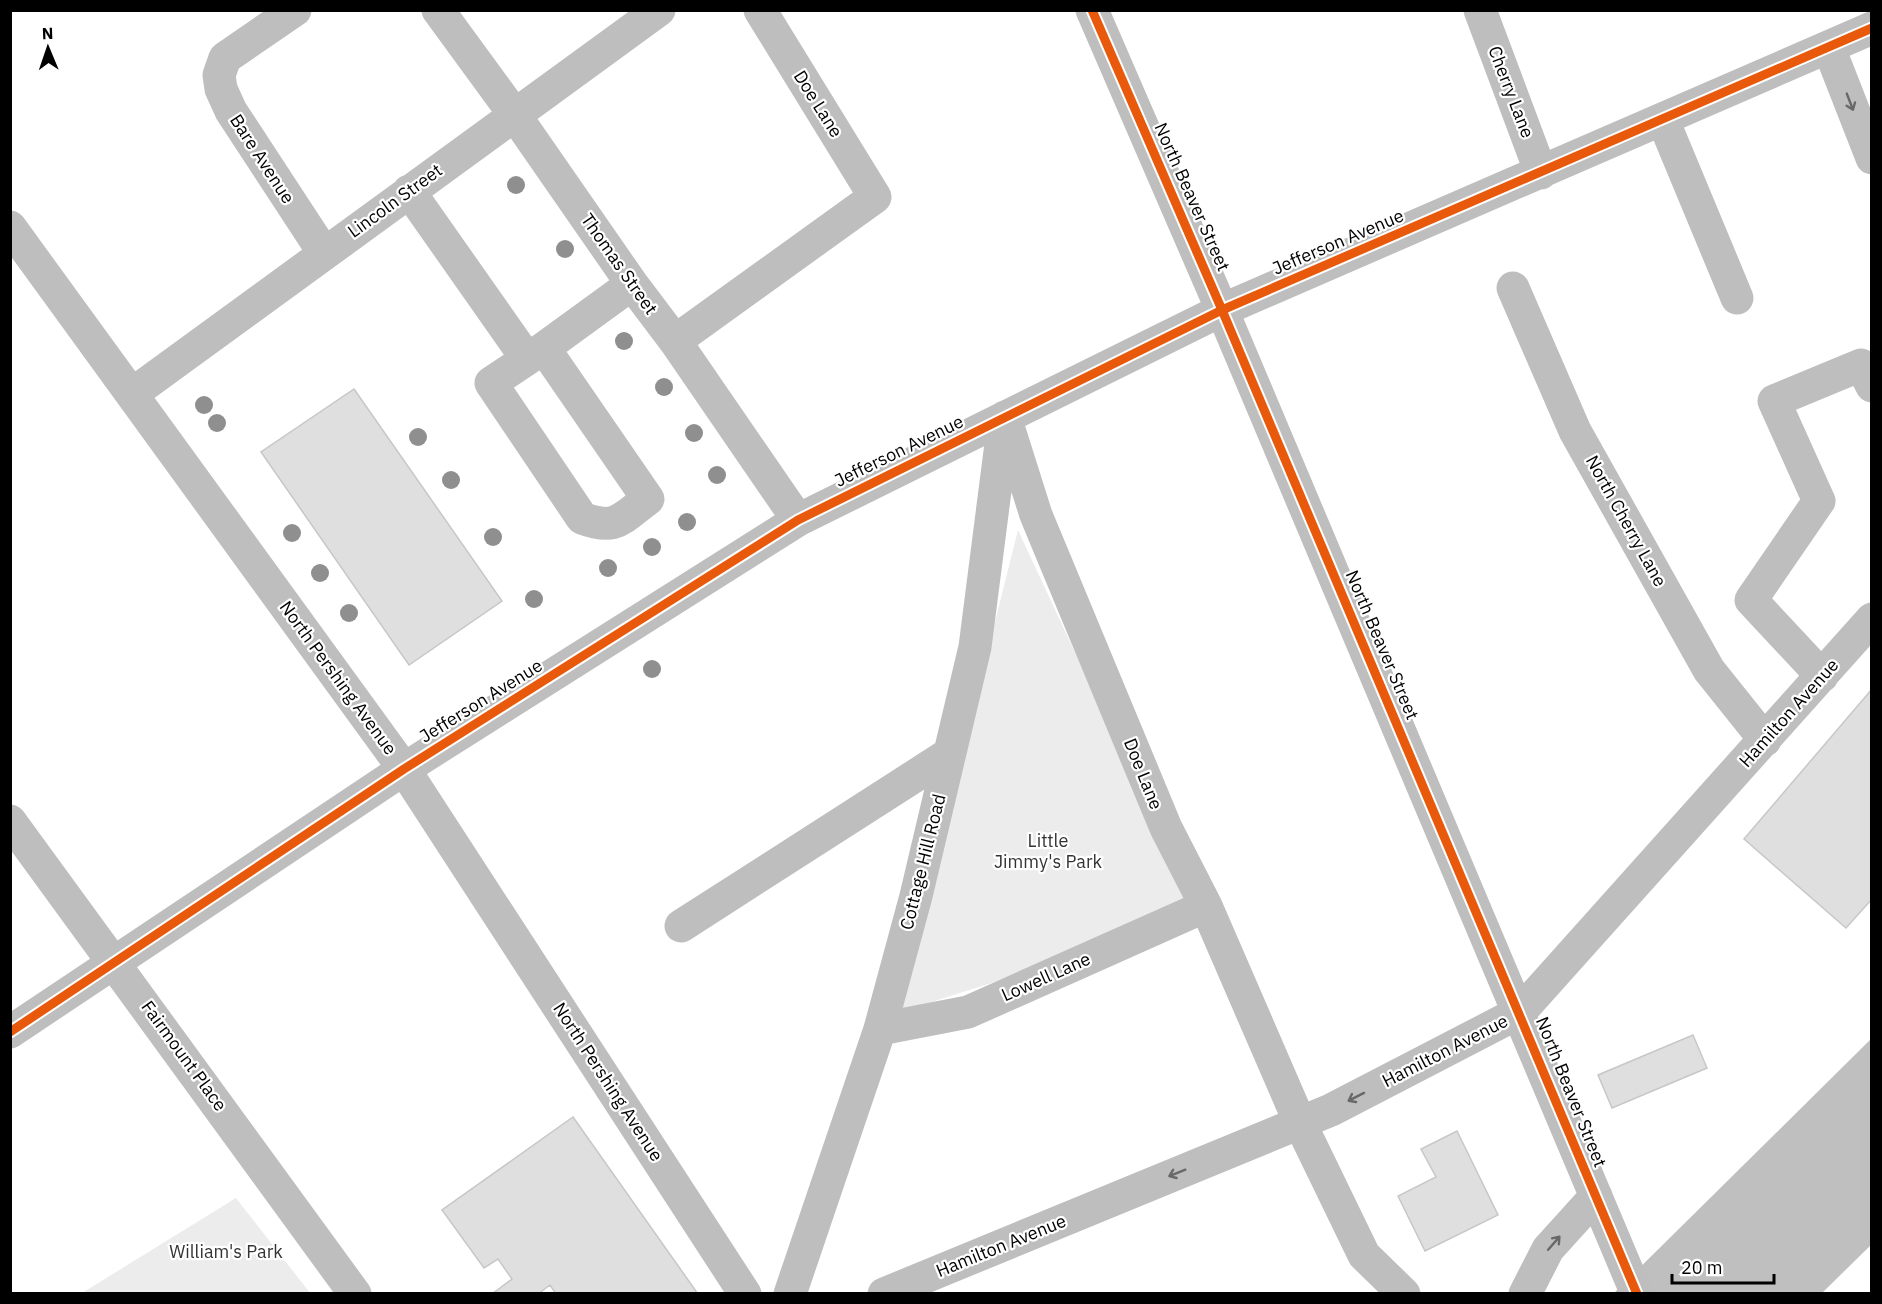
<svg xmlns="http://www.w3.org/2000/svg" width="1882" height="1304" font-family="'IBM Plex Sans',sans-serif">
	<rect width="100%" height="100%" fill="#fff"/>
	<!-- green -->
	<path fill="#ececec" d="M1018 530 1198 917 897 1013Z
		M236 1198 310 1293H82Z"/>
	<!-- water -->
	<path fill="#bfbfbf" d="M1871 1039V1245L1822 1293 1613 1294Z"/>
	<!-- building -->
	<path fill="#dfdfdf" stroke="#c7c7c7" stroke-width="1.5" d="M354 389 502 601 409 665 261 452Z
		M1872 689V899L1846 928 1744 839Z
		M1693 1035 1707 1068 1612 1108 1598 1075Z
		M573 1117 698 1294H556L550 1285 538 1294H492L512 1279 498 1259 484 1268 442 1210Z
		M1457 1131 1498 1215 1425 1251 1398 1196 1436 1177 1421 1149Z"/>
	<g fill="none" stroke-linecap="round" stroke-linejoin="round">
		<!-- minor -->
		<path stroke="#bebebe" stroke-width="33" d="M295 10 225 58 219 75 221 89 231 111 324 253
			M438 10 514 114 632 284 675 341 798 520
			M1092 10 1222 310 1637 1294
			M1480 10 1541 173
			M1829 48 1872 158
			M1663 120 1737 298
			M409 191 527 359 491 383 582 518C616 531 621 519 648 499L544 348 527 359
			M10 227 404 769 745 1294
			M1513 288 1575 431 1709 670 1765 740
			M675 341 875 197 760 10
			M544 348 632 284
			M132 394 659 10
			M1005 417 1036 515 1166 828 1206 906 1300 1123 1364 1255 1404 1294
			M1822 676 1751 600 1819 501 1774 401 1861 365 1872 386
			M10 821 355 1294
			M681 926 949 754
			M880 1029 968 1012 1206 906
			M10 1032 404 769 798 520 1222 310 1872 28
			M790 1294 880 1029 916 896 975 647 1003 428
			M884 1294 1331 1110 1520 1012 1872 619
			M1525 1294 1548 1249 1596 1196"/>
		<!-- cycleway casing -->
		<g stroke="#fff" stroke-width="13">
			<path id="cycleway" d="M1092 10 1222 310 1637 1294
				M10 1032 404 769 798 520 1222 310 1872 28"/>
		</g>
		<!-- cycleway -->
		<use href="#cycleway" stroke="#e8590c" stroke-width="9"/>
	</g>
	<!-- trees -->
	<g fill="#8f8f8f">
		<circle cx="516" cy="185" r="9"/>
		<circle cx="565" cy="249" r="9"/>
		<circle cx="624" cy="341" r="9"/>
		<circle cx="664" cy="387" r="9"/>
		<circle cx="204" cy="405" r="9"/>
		<circle cx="217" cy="423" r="9"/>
		<circle cx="694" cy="433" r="9"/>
		<circle cx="418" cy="437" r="9"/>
		<circle cx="717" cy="475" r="9"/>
		<circle cx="451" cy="480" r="9"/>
		<circle cx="687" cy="522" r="9"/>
		<circle cx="292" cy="533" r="9"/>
		<circle cx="493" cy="537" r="9"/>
		<circle cx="652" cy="547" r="9"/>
		<circle cx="608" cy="568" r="9"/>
		<circle cx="320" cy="573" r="9"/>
		<circle cx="534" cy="599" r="9"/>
		<circle cx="349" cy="613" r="9"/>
		<circle cx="652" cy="669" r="9"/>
	</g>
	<!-- one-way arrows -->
	<defs><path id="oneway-shaft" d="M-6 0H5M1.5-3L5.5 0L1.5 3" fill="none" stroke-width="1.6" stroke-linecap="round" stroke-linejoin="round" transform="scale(1.5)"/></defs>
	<g stroke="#686868">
		<use href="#oneway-shaft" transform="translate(1850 102) rotate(69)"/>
		<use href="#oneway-shaft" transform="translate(1356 1097) rotate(153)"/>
		<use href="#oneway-shaft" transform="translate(1177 1173) rotate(158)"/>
		<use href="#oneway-shaft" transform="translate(1554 1243) rotate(-49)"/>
	</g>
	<g text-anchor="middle" stroke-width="4.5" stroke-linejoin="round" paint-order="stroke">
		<!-- street labels -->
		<g font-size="18" fill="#000" stroke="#fff">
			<text transform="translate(1511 92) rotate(69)" y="6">Cherry Lane</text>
			<text transform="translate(818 104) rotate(58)" y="6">Doe Lane</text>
			<text transform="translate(262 159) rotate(57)" y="6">Bare Avenue</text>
			<text transform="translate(1192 197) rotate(66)" y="6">North Beaver Street</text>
			<text transform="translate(395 201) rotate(-36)" y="6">Lincoln Street</text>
			<text transform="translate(1338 242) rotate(-23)" y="6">Jefferson Avenue</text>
			<text transform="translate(619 264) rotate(55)" y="6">Thomas Street</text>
			<text transform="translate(899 451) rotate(-26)" y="6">Jefferson Avenue</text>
			<text transform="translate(1626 521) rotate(61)" y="6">North Cherry Lane</text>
			<text transform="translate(1382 645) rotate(67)" y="6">North Beaver Street</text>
			<text transform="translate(338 678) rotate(54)" y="6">North Pershing Avenue</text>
			<text transform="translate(481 701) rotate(-32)" y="6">Jefferson Avenue</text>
			<text transform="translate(1789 713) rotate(-48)" y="6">Hamilton Avenue</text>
			<text transform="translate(1143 774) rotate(68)" y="6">Doe Lane</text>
			<text transform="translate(923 862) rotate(-76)" y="6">Cottage Hill Road</text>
			<text transform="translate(1046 977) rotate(-24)" y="6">Lowell Lane</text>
			<text transform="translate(1445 1051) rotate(-27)" y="6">Hamilton Avenue</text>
			<text transform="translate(184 1056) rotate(54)" y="6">Fairmount Place</text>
			<text transform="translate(608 1082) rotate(57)" y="6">North Pershing Avenue</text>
			<text transform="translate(1571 1092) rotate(68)" y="6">North Beaver Street</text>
			<text transform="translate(1001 1246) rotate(-22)" y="6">Hamilton Avenue</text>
		</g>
		<!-- park labels -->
		<g font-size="18" fill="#333" stroke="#fff">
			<text x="1048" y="847">Little<tspan x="1048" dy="21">Jimmy's Park</tspan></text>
			<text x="226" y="1258">William's Park</text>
		</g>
	</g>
	<!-- border -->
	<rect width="1882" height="1304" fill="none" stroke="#000000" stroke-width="24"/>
	<!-- north arrow -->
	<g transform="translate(48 48) rotate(358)" stroke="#ffffff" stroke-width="4.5" paint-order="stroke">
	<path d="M0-4.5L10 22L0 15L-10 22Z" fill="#000000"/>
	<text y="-9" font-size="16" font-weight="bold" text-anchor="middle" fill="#000000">N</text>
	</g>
	<!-- scale -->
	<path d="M1672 1274v9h102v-9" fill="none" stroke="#000000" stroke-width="3"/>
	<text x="1681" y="1274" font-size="18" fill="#000000" stroke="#ffffff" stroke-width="4.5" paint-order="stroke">20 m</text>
</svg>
